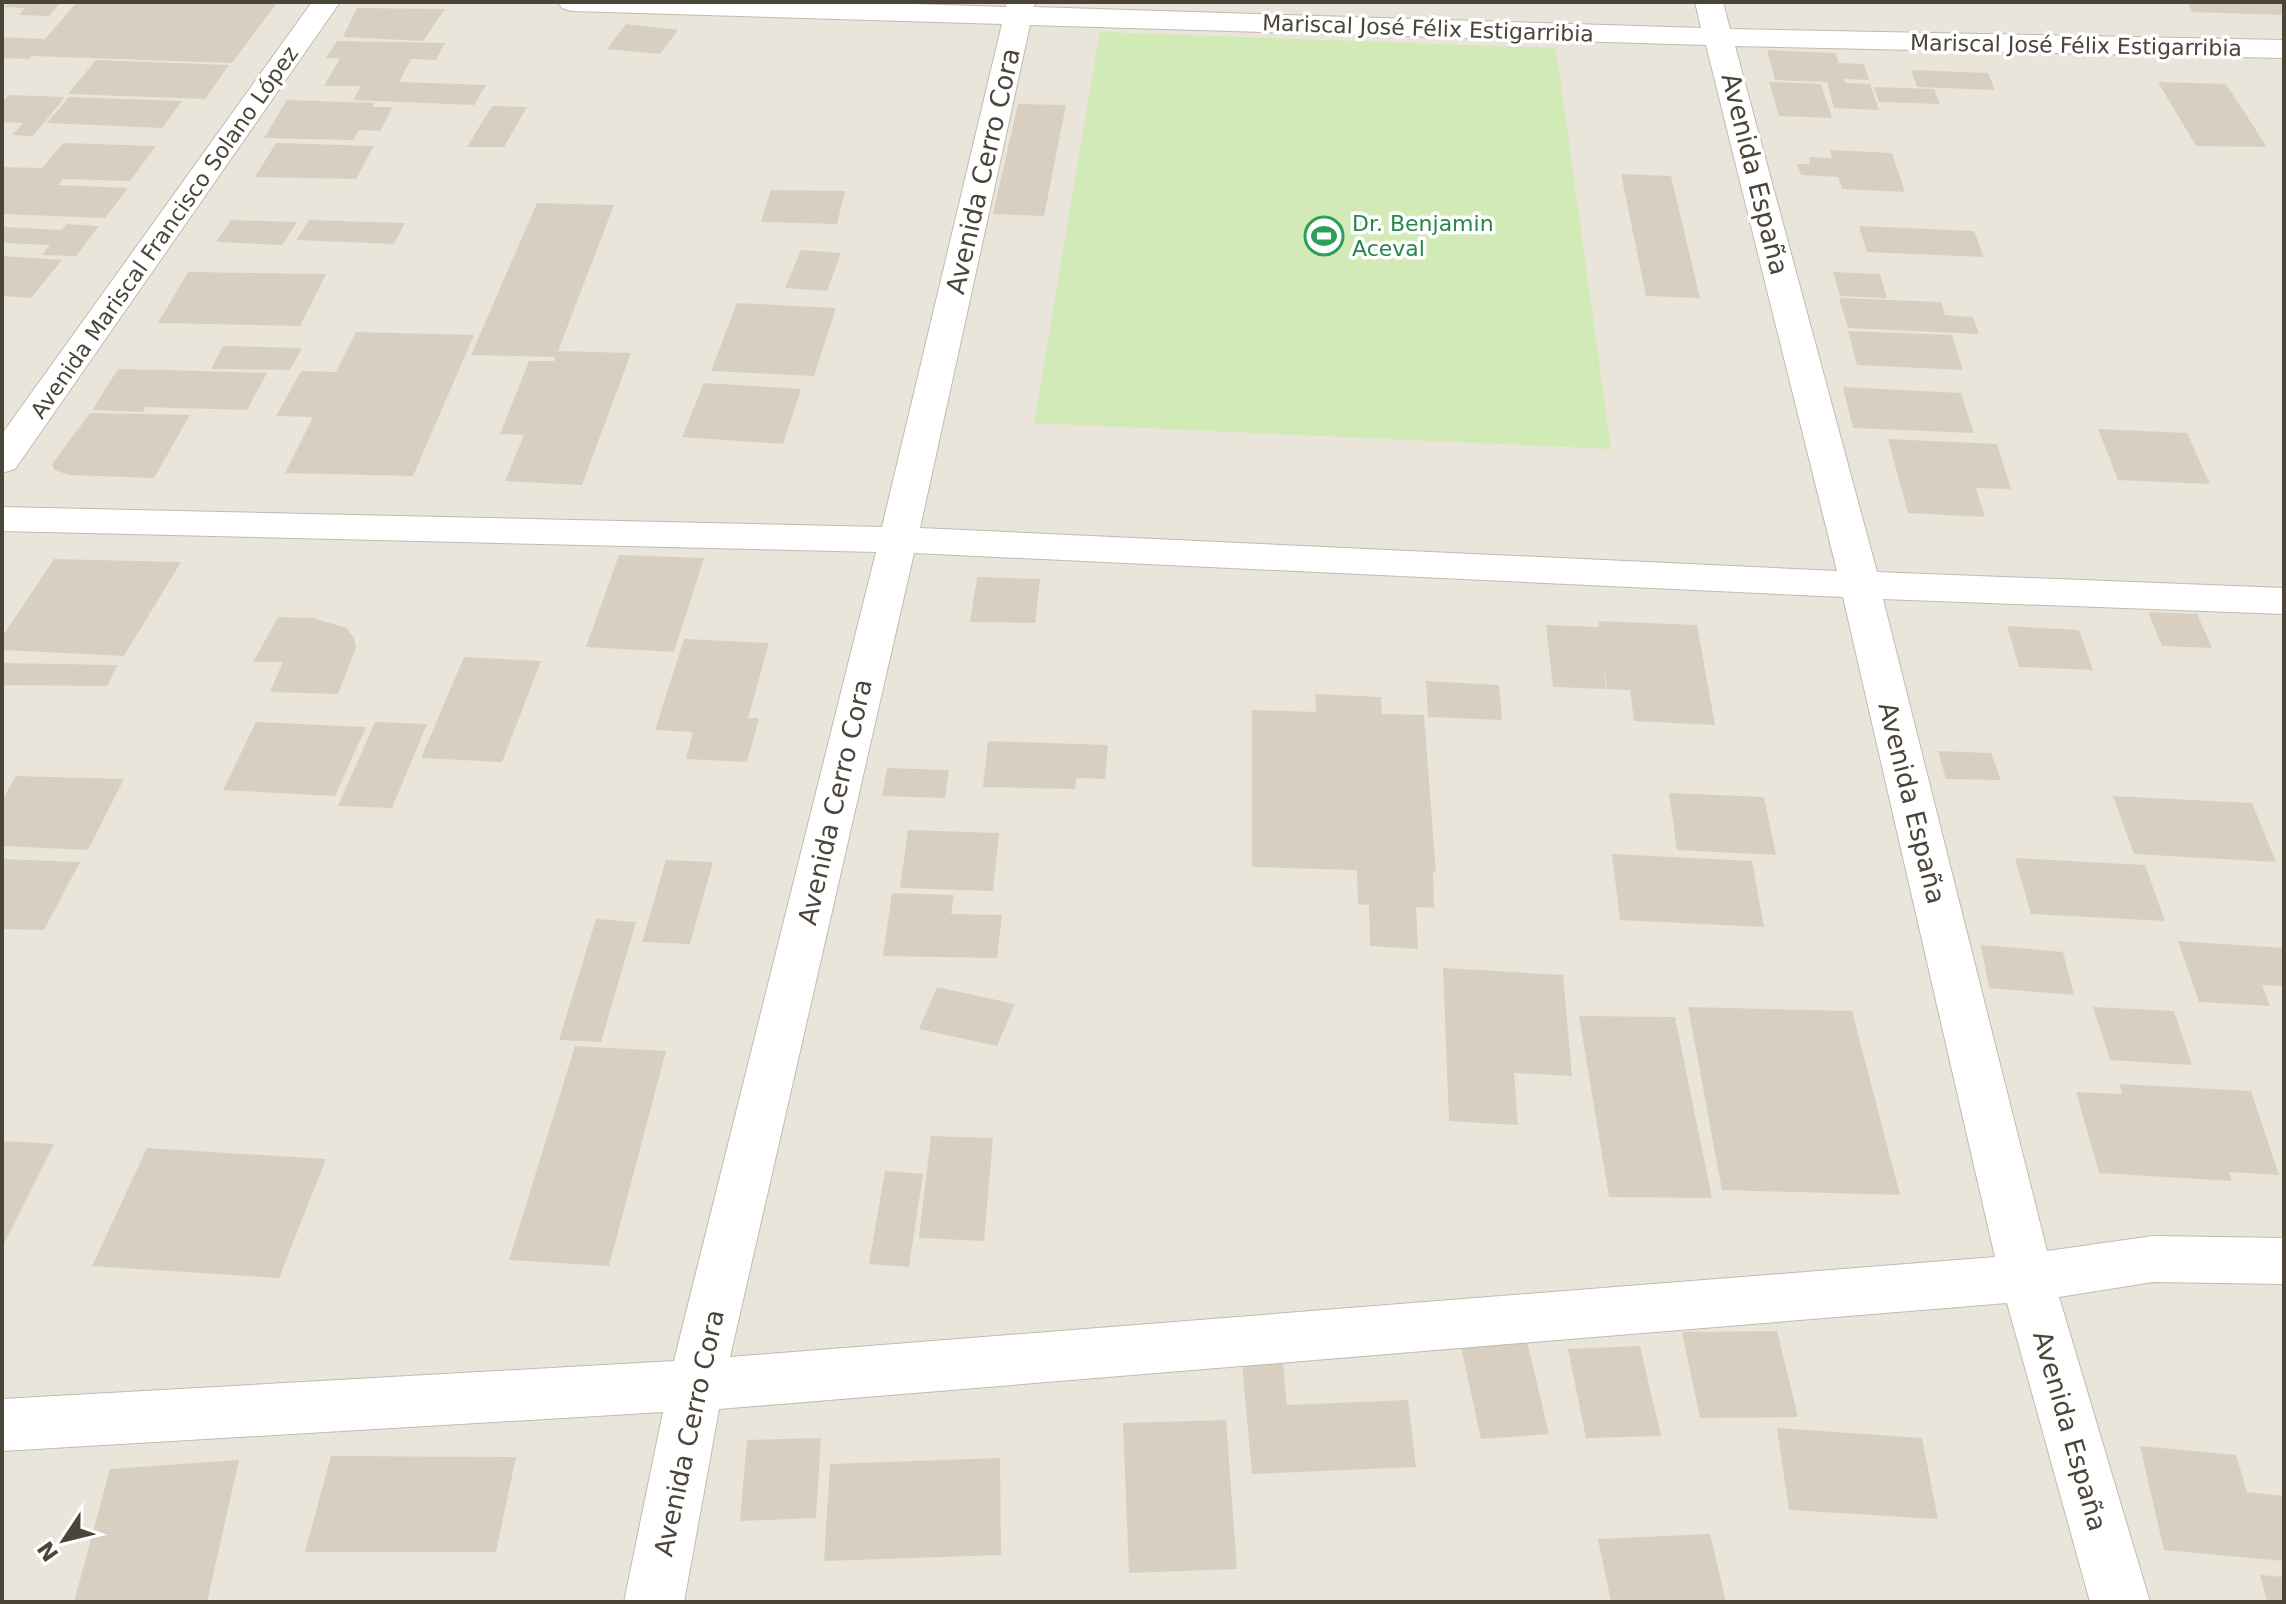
<svg xmlns="http://www.w3.org/2000/svg" width="2286" height="1604" font-family="'DejaVu Sans',sans-serif">
	<rect width="100%" height="100%" fill="#f6f3ec"/>
	<!-- residential -->
	<path fill="#eae5da" d="M2 2H2284V1602H2Z"/>
	<!-- green -->
	<path fill="#d2eab5" d="M1100 32 1556 48 1611 449 1034 423Z"/>
	<!-- building -->
	<path fill="#d8cfc1" d="M10 2H61L49 16 19 15 25 8 4 7Z
		M77 2H206L276 4 232 63 31 56 29 59 2 58V37L45 39Z
		M2187 2H2284V15L2192 12Z
		M357 8 445 9 423 41 343 37Z
		M626 24 678 30 660 54 607 49Z
		M337 41 445 43 436 60 411 59 399 82 486 85 474 105 353 100 361 86H324L340 58H326Z
		M1767 50 1835 53 1839 63 1864 64 1869 80 1844 79 1845 83 1870 84 1879 110 1834 108 1827 82 1775 80Z
		M96 60 229 65 205 99 68 94Z
		M1911 70 1988 73 1995 90 1917 87Z
		M1769 82 1821 84 1832 118 1779 116Z
		M2158 82 2226 84 2267 147 2196 146Z
		M1874 87 1934 89 1940 104 1879 102Z
		M9 95 65 97 33 136 12 135 23 123 2 122V103Z
		M69 97 182 101 162 128 47 123Z
		M287 100 375 103 372 107H393L380 131 359 130 353 140 264 138Z
		M1018 104 1066 105 1044 216 993 214Z
		M492 106 527 107 504 147H467Z
		M63 143 156 146 130 181 63 179 58 185 128 188 105 218 2 214V167L42 168Z
		M276 143 374 146 356 179 255 177Z
		M1830 150 1892 153 1905 192 1842 189 1838 177 1801 175 1797 164H1810L1809 157 1832 158Z
		M1621 174 1671 176 1700 298 1646 296Z
		M771 190 845 191 837 224 761 222Z
		M537 203 614 205 558 351 631 353 582 485 505 481 524 435 500 434 529 361H554L556 357 471 355Z
		M231 220 297 222 282 245 216 242Z
		M309 220 405 223 394 244 296 240Z
		M66 224 99 226 76 256 42 255 50 245 2 243 4 227 62 230Z
		M1859 226 1974 231 1984 257 1867 252Z
		M801 250 841 253 827 291 785 288Z
		M2 256 62 260 31 298 2 296Z
		M188 272 326 274 300 326 158 323Z
		M1833 272 1880 274 1887 298 1840 296Z
		M1839 298 1941 302 1945 315 1973 317 1979 334 1848 328Z
		M737 303 836 308 814 376 711 371Z
		M1848 331 1952 335 1963 370 1857 365Z
		M356 332 474 335 413 476 285 473 313 417 276 416 301 371 336 372Z
		M223 346 302 348 290 370 211 369Z
		M118 369 167 370 267 373 247 410 145 407 143 412 92 410Z
		M704 383 801 389 783 444 682 437Z
		M1843 387 1961 393 1974 433 1853 428Z
		M90 413 190 415 154 478 69 475 54 470 52 464Z
		M2098 429 2187 433 2210 484 2118 480Z
		M1888 439 1997 444 2011 489 1976 488 1985 517 1908 513Z
		M619 555 704 558 674 652 586 647Z
		M54 559 181 562 124 656 2 650V637Z
		M977 577 1040 579 1035 623 970 622Z
		M2148 612 2197 614 2212 648 2162 646Z
		M278 617 313 618 346 628 354 638 356 648 338 694 270 692 283 662H253Z
		M1598 621 1697 625 1715 725 1634 721 1630 690 1607 689 1604 664 1606 689 1553 687 1546 625 1599 627Z
		M2007 626 2079 630 2093 670 2019 667Z
		M684 639 769 643 748 718H759L747 762 686 759 693 732 655 730Z
		M464 657 541 661 502 762 421 758Z
		M2 663 118 665 107 686 2 685Z
		M1426 681 1499 685 1502 720 1428 717Z
		M1315 694 1381 697 1382 714 1424 715 1436 873 1433 872 1434 908 1416 907 1418 949 1370 946 1369 905 1358 904 1357 870 1252 867V710L1316 712Z
		M256 722 366 727 335 796 223 790Z
		M375 722 427 724 392 808 338 806Z
		M988 741 1108 745 1105 779 1076 778 1075 789 983 787Z
		M1938 751 1991 753 2001 780 1946 779Z
		M887 768 949 770 945 798 882 796Z
		M16 776 124 779 88 850 2 846V800Z
		M1669 793 1764 797 1776 855 1677 850Z
		M2113 796 2252 803 2276 862 2134 854Z
		M908 830 999 833 993 891 900 888Z
		M1612 854 1752 861 1764 927 1620 920Z
		M2015 858 2145 865 2165 921 2031 914Z
		M2 859 80 862 44 930 2 929Z
		M666 860 713 862 690 944 642 942Z
		M892 893 954 895 951 914 1002 915 997 958 883 956Z
		M596 919 636 922 601 1042 559 1040Z
		M2178 941 2284 948V986L2262 985 2270 1006 2199 1002Z
		M1981 945 2063 952 2074 995 1989 988Z
		M1443 968 1563 975 1572 1076 1514 1073 1518 1125 1449 1121Z
		M937 987 1015 1004 997 1046 919 1029Z
		M1688 1007 1852 1011 1900 1195 1722 1190Z
		M2093 1007 2174 1011 2192 1065 2110 1060Z
		M1579 1016 1675 1017 1712 1198 1609 1197Z
		M575 1046 666 1051 609 1266 509 1260Z
		M2120 1084 2251 1091 2279 1175 2229 1172 2232 1181 2099 1173 2076 1092 2122 1094Z
		M931 1136 993 1138 984 1241 919 1238Z
		M2 1141 54 1144 2 1248Z
		M147 1148 326 1159 279 1278 92 1266Z
		M885 1171 923 1174 909 1267 869 1264Z
		M1777 1331 1798 1417 1700 1418 1682 1332Z
		M1526 1337 1549 1434 1481 1439 1460 1342Z
		M1640 1346 1661 1436 1586 1438 1568 1349Z
		M1283 1363 1287 1405 1408 1400 1416 1467 1252 1474 1242 1364Z
		M1226 1420 1237 1569 1129 1573 1123 1423Z
		M1777 1428 1922 1438 1938 1519 1789 1510Z
		M821 1438 816 1518 740 1521 747 1440Z
		M2140 1446 2236 1455 2247 1492 2284 1496V1561L2164 1550Z
		M331 1456 516 1457 496 1552H305Z
		M1000 1458 1001 1555 824 1561 830 1464Z
		M239 1460 207 1602H74L110 1469Z
		M1710 1534 1726 1602H1611L1598 1539Z
		M2260 1575 2284 1577V1602H2267Z"/>
	<g fill="none" stroke-linecap="round" stroke-linejoin="round">
		<!-- minor casing -->
		<g stroke="#c2bbae" stroke-width="2">
			<path id="minor" d="M312 2H340L15 469 2 473V434Z
				M558 2H853L1006 7 1007 2H1035L1034 7 1701 28 1695 2H1723L1730 29 2284 40V58L1735 46 1877 572 2284 588V614L1883 599 2047 1251 2153 1236 2284 1238V1284L2153 1282 2059 1297 2150 1602H2090L2007 1303 719 1409 684 1602H624L663 1412 2 1451V1399L674 1361 876 552 2 531V507L882 527 1002 24 572 11 562 8ZM1030 25 1706 45 1837 571 920 528ZM914 553 1843 597 1995 1257 730 1357Z"/>
		</g>
		<!-- minor -->
		<use href="#minor" fill="#fff" fill-rule="evenodd"/>
	</g>
	<!-- icons -->
	<defs>
		<g id="stadium-ring" transform="scale(2)"><circle r="9.5" fill="#fff" stroke="#2e9e5b" stroke-width="1.5"/><path d="M0-5a6.5 5 0 1 0 0 10a6.5 5 0 1 0 0-10ZM-3.5-1.8h7v3.6h-7Z" fill="#2e9e5b"/></g>
	</defs>
	<g fill-rule="evenodd">
		<use href="#stadium-ring" x="1324" y="236"/>
	</g>
	<g text-anchor="middle" stroke-width="7" stroke-linejoin="round" paint-order="stroke">
		<!-- far-street labels -->
		<g font-size="22" fill="#4b4439" stroke="#fff">
			<text transform="translate(1428 28) rotate(2)" y="8">Mariscal José Félix Estigarribia</text>
			<text transform="translate(2076 45) rotate(1)" y="8">Mariscal José Félix Estigarribia</text>
			<text transform="translate(164 232) rotate(-55)" y="8">Avenida Mariscal Francisco Solano López</text>
		</g>
		<!-- far-leisure labels -->
		<g font-size="22" fill="#27864d" stroke="#fff" text-anchor="start">
			<text x="1352" y="231">Dr. Benjamin<tspan x="1352" dy="25">Aceval</tspan></text>
		</g>
		<!-- street labels -->
		<g font-size="26" fill="#4b4439" stroke="#fff">
			<text transform="translate(983 171) rotate(-77)" y="9">Avenida Cerro Cora</text>
			<text transform="translate(1755 174) rotate(76)" y="9">Avenida España</text>
			<text transform="translate(835 802) rotate(-77)" y="9">Avenida Cerro Cora</text>
			<text transform="translate(1912 803) rotate(76)" y="9">Avenida España</text>
			<text transform="translate(2070 1431) rotate(74)" y="9">Avenida España</text>
			<text transform="translate(689 1433) rotate(-78)" y="9">Avenida Cerro Cora</text>
		</g>
	</g>
	<!-- border -->
	<rect width="2286" height="1604" fill="none" stroke="#4b4439" stroke-width="8"/>
	<!-- north arrow -->
	<g transform="translate(64 1540) rotate(235)" stroke="#ffffff" stroke-width="6" paint-order="stroke">
	<path d="M0-6L14 30L0 20L-14 30Z" fill="#4b4439"/>
	<text y="-12" font-size="22" font-weight="bold" text-anchor="middle" fill="#4b4439">N</text>
	</g>
</svg>
